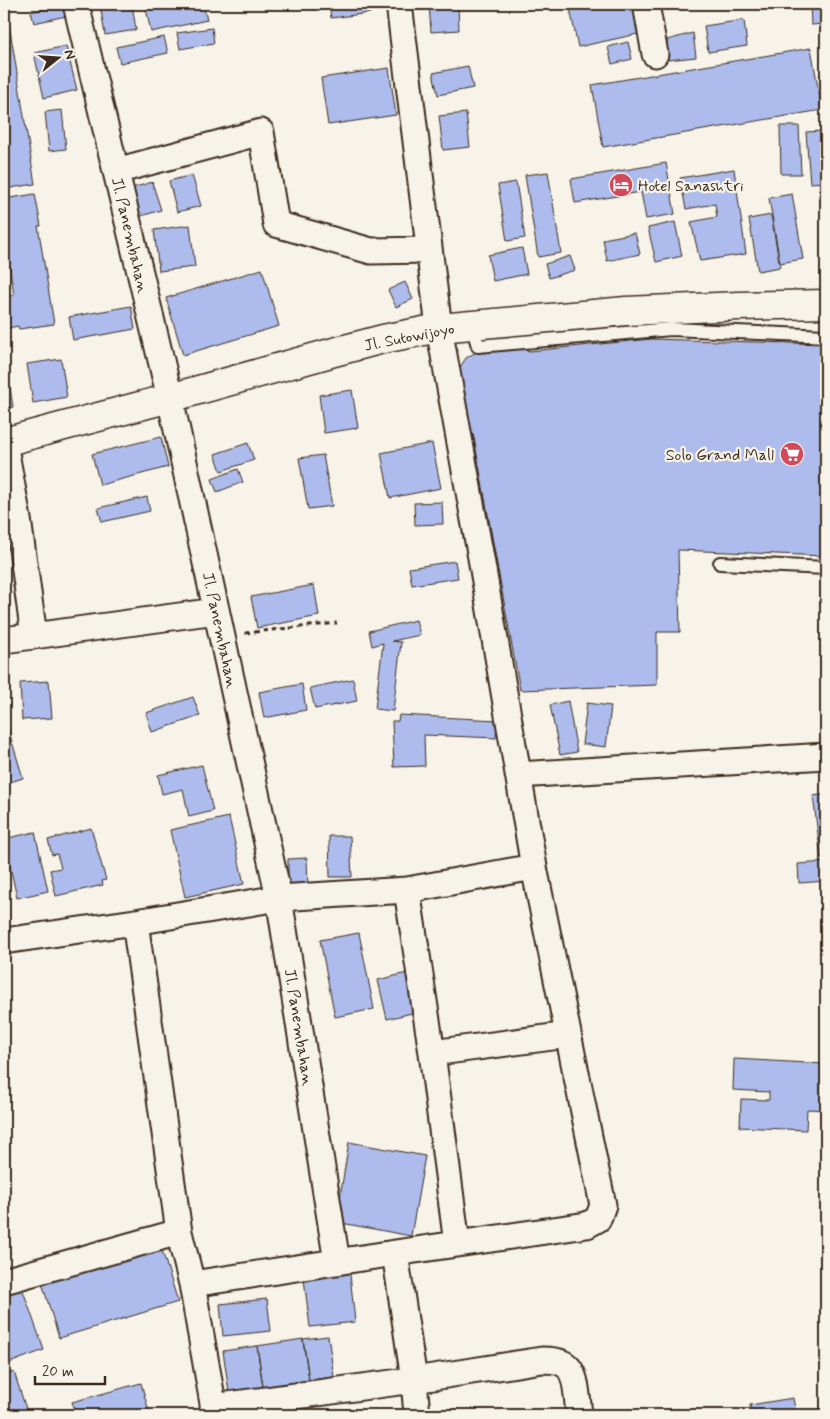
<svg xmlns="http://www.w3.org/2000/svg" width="830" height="1419" font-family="Mynerve,sans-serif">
	<rect width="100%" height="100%" fill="#f7f3e8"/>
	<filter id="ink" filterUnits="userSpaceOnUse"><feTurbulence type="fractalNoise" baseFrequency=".02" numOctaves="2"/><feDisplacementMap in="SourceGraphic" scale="10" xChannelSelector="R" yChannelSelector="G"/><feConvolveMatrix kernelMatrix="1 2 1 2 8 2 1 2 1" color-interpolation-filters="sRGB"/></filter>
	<g filter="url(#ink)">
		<!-- building -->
		<path fill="#adbcec" stroke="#3b2a1e" d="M100 4H132L136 30 105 35Z
			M145 4H203L207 20 151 32Z
			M329 4H369L370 13 331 18Z
			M429 4H458L459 30 431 32Z
			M569 4H641L647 32 578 47Z
			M810 4H826V24L811 25Z
			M4 5H6L35 184 4 189Z
			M64 5 66 16 34 23 31 12Z
			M744 20 747 46 708 52 704 26Z
			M212 28 214 43 180 49 177 33Z
			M693 33 696 57 668 60 667 40Z
			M164 37 168 53 120 63 116 47Z
			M628 42 632 59 612 64 608 47Z
			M66 46 77 90 44 98 34 53Z
			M811 48 822 110 603 147 592 85Z
			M468 66 473 88 438 95 433 73Z
			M389 68 396 115 328 125 321 78Z
			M820 76H826V109L824 110Z
			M62 110 66 149 49 151 45 112Z
			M466 113 470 147 443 150 439 116Z
			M780 126H799L801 174H781Z
			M823 131 826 182 810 183 806 132Z
			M666 163 675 214 646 219 641 192 575 203 571 179Z
			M734 169 746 254 700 261 691 222 717 217 715 204 686 209 680 178Z
			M548 172 561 253 538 257 525 175Z
			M192 175 201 206 177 212 169 181Z
			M152 182 161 210 138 217 129 189Z
			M516 182 525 238 507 241 498 185Z
			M35 194 41 226H38L54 324 19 329 18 326 4 329V296L14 295 4 233V199Z
			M792 194 803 259 780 263 769 198Z
			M771 215 780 267 758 271 749 219Z
			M675 222 682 256 656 262 648 228Z
			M190 225 195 267 159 271 154 230Z
			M635 233 640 254 607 261 603 239Z
			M522 248 527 274 493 281 488 255Z
			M570 256 575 270 549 278 545 264Z
			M262 269 279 326 183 355 166 298Z
			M405 282 413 299 396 307 388 290Z
			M131 306 135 329 73 340 69 317Z
			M651 339 826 344V556L678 550 680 632H657V685L520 690 474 438 469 424 456 373 466 358 478 351 515 347 530 351Z
			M5 355 13 407 4 408V356Z
			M61 359 67 397 33 403 27 364Z
			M352 390 358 428 324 433 319 395Z
			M161 437 168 467 100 485 92 454Z
			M248 443 254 460 221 471 215 454Z
			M432 443 441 488 390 498 381 453Z
			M323 455 332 506 308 509 299 458Z
			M238 469 243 482 217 492 212 479Z
			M147 497 150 511 102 522 98 508Z
			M442 502 443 524 415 525 414 503Z
			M455 561 458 578 412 585 409 568Z
			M314 585 319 616 257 628 251 597Z
			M416 620 420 635 392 641 401 642 393 711 375 709 383 643 372 646 369 631Z
			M353 679 357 701 315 709 310 688Z
			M49 681 52 718 22 720 20 683Z
			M302 684 306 710 264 718 259 692Z
			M193 697 200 716 152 732 146 713Z
			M568 701 577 752 560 755 550 705Z
			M587 703 611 706 606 747 582 744Z
			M399 715 497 720 496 738 424 735 425 766 394 767 392 721H398Z
			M7 725 23 778 4 784V726Z
			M202 765 213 811 189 817 183 789 162 794 158 775Z
			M826 794V858H821L813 796Z
			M229 817 244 884 185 897 170 830Z
			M91 828 106 880 102 881 103 885 56 896 50 870 61 868 57 854 52 855 48 840Z
			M35 832 48 891 17 898 4 839Z
			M329 836H350L352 877H330Z
			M307 858 308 886H288V859Z
			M826 862V881L799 883 798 864Z
			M359 933 374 1009 335 1017 320 940Z
			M411 972 420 1011 387 1019 378 980Z
			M734 1059 826 1064V1110L807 1109 806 1130 740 1127 741 1099 769 1100V1092L733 1090Z
			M349 1142 425 1156 411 1236 336 1222Z
			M161 1247 178 1302 59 1338 42 1283Z
			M350 1274 355 1322 310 1327 304 1279Z
			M21 1285 44 1350 4 1365V1291Z
			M267 1299 271 1331 223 1336 220 1304Z
			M328 1336 334 1377 309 1380 303 1339Z
			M303 1339 309 1380 263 1387 257 1346Z
			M257 1346 263 1387 229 1392 223 1351Z
			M14 1372 28 1415H4V1375Z
			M141 1383 150 1415H76L72 1402Z
			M793 1398 796 1415H751L750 1405Z"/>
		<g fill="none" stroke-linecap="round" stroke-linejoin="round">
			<!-- service casing -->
			<g stroke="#3b2a1e" stroke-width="16">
				<path id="service" d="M472 325 478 346 671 329 826 336
					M720 563 826 568"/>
			</g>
			<!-- minor casing -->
			<g stroke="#3b2a1e" stroke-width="29">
				<path id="minor" d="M76 4 170 398 279 898 337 1262
					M646 4 655 54
					M116 171 261 132 276 224 371 251 429 250
					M4 442 18 519 34 636
					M4 640 216 611
					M518 775 826 756
					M407 890 432 1053 457 1244
					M135 922 179 1232 192 1284 215 1415
					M4 941 135 922 279 898 407 890 534 867
					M432 1053 568 1035
					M395 1253 414 1380 417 1415
					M4 1281 179 1232
					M192 1284 395 1253 587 1225 598 1219 603 1205 534 867 481 558 439 328 399 4
					M213 1407 414 1380 542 1360C549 1360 556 1360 562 1363 578 1369 577 1401 579 1415"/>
			</g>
			<!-- secondary casing -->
			<g stroke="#3b2a1e" stroke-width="31">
				<path id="secondary" d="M4 442 170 398 334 352 383 339 439 328 626 311 739 306 826 304"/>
			</g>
			<!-- path -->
			<path stroke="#3b2a1e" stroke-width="3" stroke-dasharray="5 4" stroke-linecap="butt" d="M245 633 337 623"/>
			<!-- service -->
			<use href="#service" stroke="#f7f3e8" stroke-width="12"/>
			<!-- minor -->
			<use href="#minor" stroke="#f7f3e8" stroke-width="25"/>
			<!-- secondary -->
			<use href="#secondary" stroke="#f7f3e8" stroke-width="28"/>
		</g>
	</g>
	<!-- icons -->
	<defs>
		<g id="hotel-disc" transform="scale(1.25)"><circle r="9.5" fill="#d1495b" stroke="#f7f3e8"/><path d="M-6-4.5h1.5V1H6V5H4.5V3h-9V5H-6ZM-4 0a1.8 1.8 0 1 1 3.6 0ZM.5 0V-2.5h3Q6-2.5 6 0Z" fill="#fff"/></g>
		<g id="supermarket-disc" transform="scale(1.25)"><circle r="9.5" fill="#d1495b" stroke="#f7f3e8"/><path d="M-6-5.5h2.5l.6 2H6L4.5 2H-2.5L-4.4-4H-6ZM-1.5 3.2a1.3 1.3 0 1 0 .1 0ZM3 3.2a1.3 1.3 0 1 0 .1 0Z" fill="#fff"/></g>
	</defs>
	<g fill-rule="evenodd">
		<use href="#hotel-disc" x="621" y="185"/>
		<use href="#supermarket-disc" x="792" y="454"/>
	</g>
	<g text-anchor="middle" stroke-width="4.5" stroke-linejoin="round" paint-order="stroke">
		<!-- poi labels -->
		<g font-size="16" fill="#3b2a1e" stroke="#f7f3e8" text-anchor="start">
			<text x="638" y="191">Hotel Sanashtri</text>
			<text x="774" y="460" text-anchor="end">Solo Grand Mall</text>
		</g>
		<!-- street labels -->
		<g font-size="16" fill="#3b2a1e" stroke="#f7f3e8">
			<text transform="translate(131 235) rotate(77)" y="6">Jl. Panembahan</text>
			<text transform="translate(409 336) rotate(-11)" y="6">Jl. Sutowijoyo</text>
			<text transform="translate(221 630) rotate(78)" y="6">Jl. Panembahan</text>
			<text transform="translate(300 1027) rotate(81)" y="6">Jl. Panembahan</text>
		</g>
	</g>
	<!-- margin -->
	<rect width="830" height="1419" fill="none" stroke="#f7f3e8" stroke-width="20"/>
	<rect x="10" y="10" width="810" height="1399" fill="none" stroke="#3b2a1e" stroke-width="2" filter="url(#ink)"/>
	<!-- north arrow -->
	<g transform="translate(58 58) rotate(73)" stroke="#f7f3e8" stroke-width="4" paint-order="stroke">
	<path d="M0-4L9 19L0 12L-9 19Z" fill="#3b2a1e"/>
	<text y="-8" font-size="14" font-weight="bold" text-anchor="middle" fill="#3b2a1e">N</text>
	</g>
	<!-- scale -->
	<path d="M35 1376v8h70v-8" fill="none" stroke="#3b2a1e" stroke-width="2.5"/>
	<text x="42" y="1376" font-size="15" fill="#3b2a1e" stroke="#f7f3e8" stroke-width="4" paint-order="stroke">20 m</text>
</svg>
